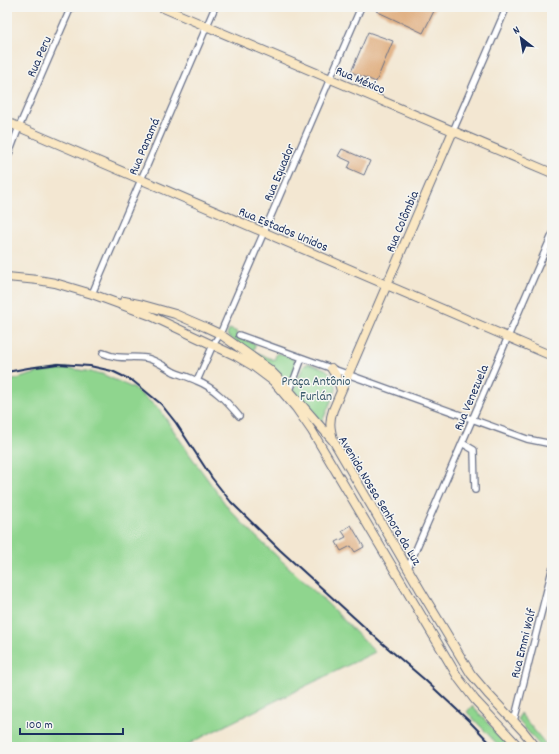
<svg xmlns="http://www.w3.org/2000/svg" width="559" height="754" font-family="Dekko,sans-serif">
	<rect width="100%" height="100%" fill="#f6f6f2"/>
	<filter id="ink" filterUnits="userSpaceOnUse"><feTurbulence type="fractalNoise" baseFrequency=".025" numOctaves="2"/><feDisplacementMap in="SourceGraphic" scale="8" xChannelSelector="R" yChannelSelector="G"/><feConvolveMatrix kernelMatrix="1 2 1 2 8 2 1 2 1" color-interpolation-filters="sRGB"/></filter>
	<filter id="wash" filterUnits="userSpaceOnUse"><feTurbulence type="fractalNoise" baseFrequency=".012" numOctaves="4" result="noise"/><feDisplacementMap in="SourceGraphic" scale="16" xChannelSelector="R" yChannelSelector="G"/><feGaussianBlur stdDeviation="0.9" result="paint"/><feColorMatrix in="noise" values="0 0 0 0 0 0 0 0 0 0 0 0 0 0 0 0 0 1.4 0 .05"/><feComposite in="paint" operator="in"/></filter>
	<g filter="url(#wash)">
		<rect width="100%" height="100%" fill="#f3e7d2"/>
		<!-- green -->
		<path fill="#8fd58e" stroke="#558276" d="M229 329 238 332 236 337 256 344 253 351 274 360 277 353C281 354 286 355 290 357 301 362 291 377 288 385L227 335Z
			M309 363 325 369 329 372 333 377 336 384V390L321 424 293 391 303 367 305 365Z
			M68 368 102 374 135 389 160 410 190 455 229 509 250 531 328 604 375 652 212 732 183 747H7V382L40 372Z
			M472 706 510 747H500L467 712Z
			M520 713 548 747H541L518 720Z"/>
		<g id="blocks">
			<!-- building -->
			<path fill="#dfab7a" d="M378 7H432L435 9 423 33 376 11Z
				M368 32 393 41 376 82 351 72Z
				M342 149 370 161 364 175 348 168 351 162 338 156Z
				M351 525 364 547 355 552 351 546 341 551 336 542 346 537 342 531Z"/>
		</g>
	</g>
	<g filter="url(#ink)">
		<use href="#blocks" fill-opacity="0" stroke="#676f87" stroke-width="1"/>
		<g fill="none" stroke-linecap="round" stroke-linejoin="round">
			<!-- street casing -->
			<g stroke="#676f87" stroke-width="8">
				<path id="street" d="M453 131 505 11
					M7 159 19 127 71 7
					M92 294 215 7
					M239 335 527 439 552 444
					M103 353C119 360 130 356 146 358 156 360 165 367 174 372 181 375 189 377 197 381 215 388 227 402 239 416
					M197 381 213 345 220 334 361 7
					M289 393 302 358
					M462 443 474 450 475 490
					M408 568 552 235
					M514 721 552 570"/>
			</g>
			<!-- secondary casing -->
			<g stroke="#676f87" stroke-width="10">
				<path id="secondary" d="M161 7 552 173
					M7 122 552 356
					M7 277 38 280 55 283 92 294 149 315 236 356 253 366 273 381 296 408 312 431 459 679 475 700 519 747
					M124 301 143 305 175 314 205 327 220 334 269 369 282 382 334 442 421 591 471 674 488 694 523 731 536 747
					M331 368 338 379 341 391
					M333 439C330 428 329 421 333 410L453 131"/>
			</g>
			<!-- street -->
			<use href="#street" stroke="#fff" stroke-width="5.5"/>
			<!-- secondary -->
			<use href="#secondary" stroke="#fae7c3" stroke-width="8"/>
			<!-- rail -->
			<path stroke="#1b2f5e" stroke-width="2" d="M7 372 28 368 58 364 90 366 112 371 133 381 161 404 176 423 212 478 231 502 280 550 382 643 425 680 469 721 494 747"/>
		</g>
	</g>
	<g text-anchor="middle" stroke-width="3" stroke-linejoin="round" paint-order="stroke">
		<!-- street labels -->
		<g font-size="13" fill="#1b2f5e" stroke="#f6f6f2">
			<text transform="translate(38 56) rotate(-66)" y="5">Rua Peru</text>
			<text transform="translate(361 79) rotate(23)" y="5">Rua México</text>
			<text transform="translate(143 146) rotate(-67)" y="5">Rua Panamá</text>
			<text transform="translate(278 172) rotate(-67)" y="5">Rua Equador</text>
			<text transform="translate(401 221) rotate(-67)" y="5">Rua Colômbia</text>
			<text transform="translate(284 228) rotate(23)" y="5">Rua Estados Unidos</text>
			<text transform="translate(470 397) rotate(-67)" y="5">Rua Venezuela</text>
			<text transform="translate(381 500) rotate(59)" y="5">Avenida Nossa Senhora da Luz</text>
			<text transform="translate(522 643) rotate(-76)" y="5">Rua Emmi Wolf</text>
		</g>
		<!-- park labels -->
		<g font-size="13" fill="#38586a" stroke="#f6f6f2">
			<text x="316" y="385">Praça Antônio<tspan x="316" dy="15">Furlán</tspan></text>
		</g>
	</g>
	<!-- margin -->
	<rect width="559" height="754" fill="none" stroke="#f6f6f2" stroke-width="24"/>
	<!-- north arrow -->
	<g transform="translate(521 38) rotate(329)" stroke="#f6f6f2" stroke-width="3" paint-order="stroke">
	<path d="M0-3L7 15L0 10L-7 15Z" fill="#1b2f5e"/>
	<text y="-6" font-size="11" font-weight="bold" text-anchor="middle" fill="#1b2f5e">N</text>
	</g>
	<!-- scale -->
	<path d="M20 728v6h103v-6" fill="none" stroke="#1b2f5e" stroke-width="2"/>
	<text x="26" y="728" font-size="12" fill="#1b2f5e" stroke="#f6f6f2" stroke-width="3" paint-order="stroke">100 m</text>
</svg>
